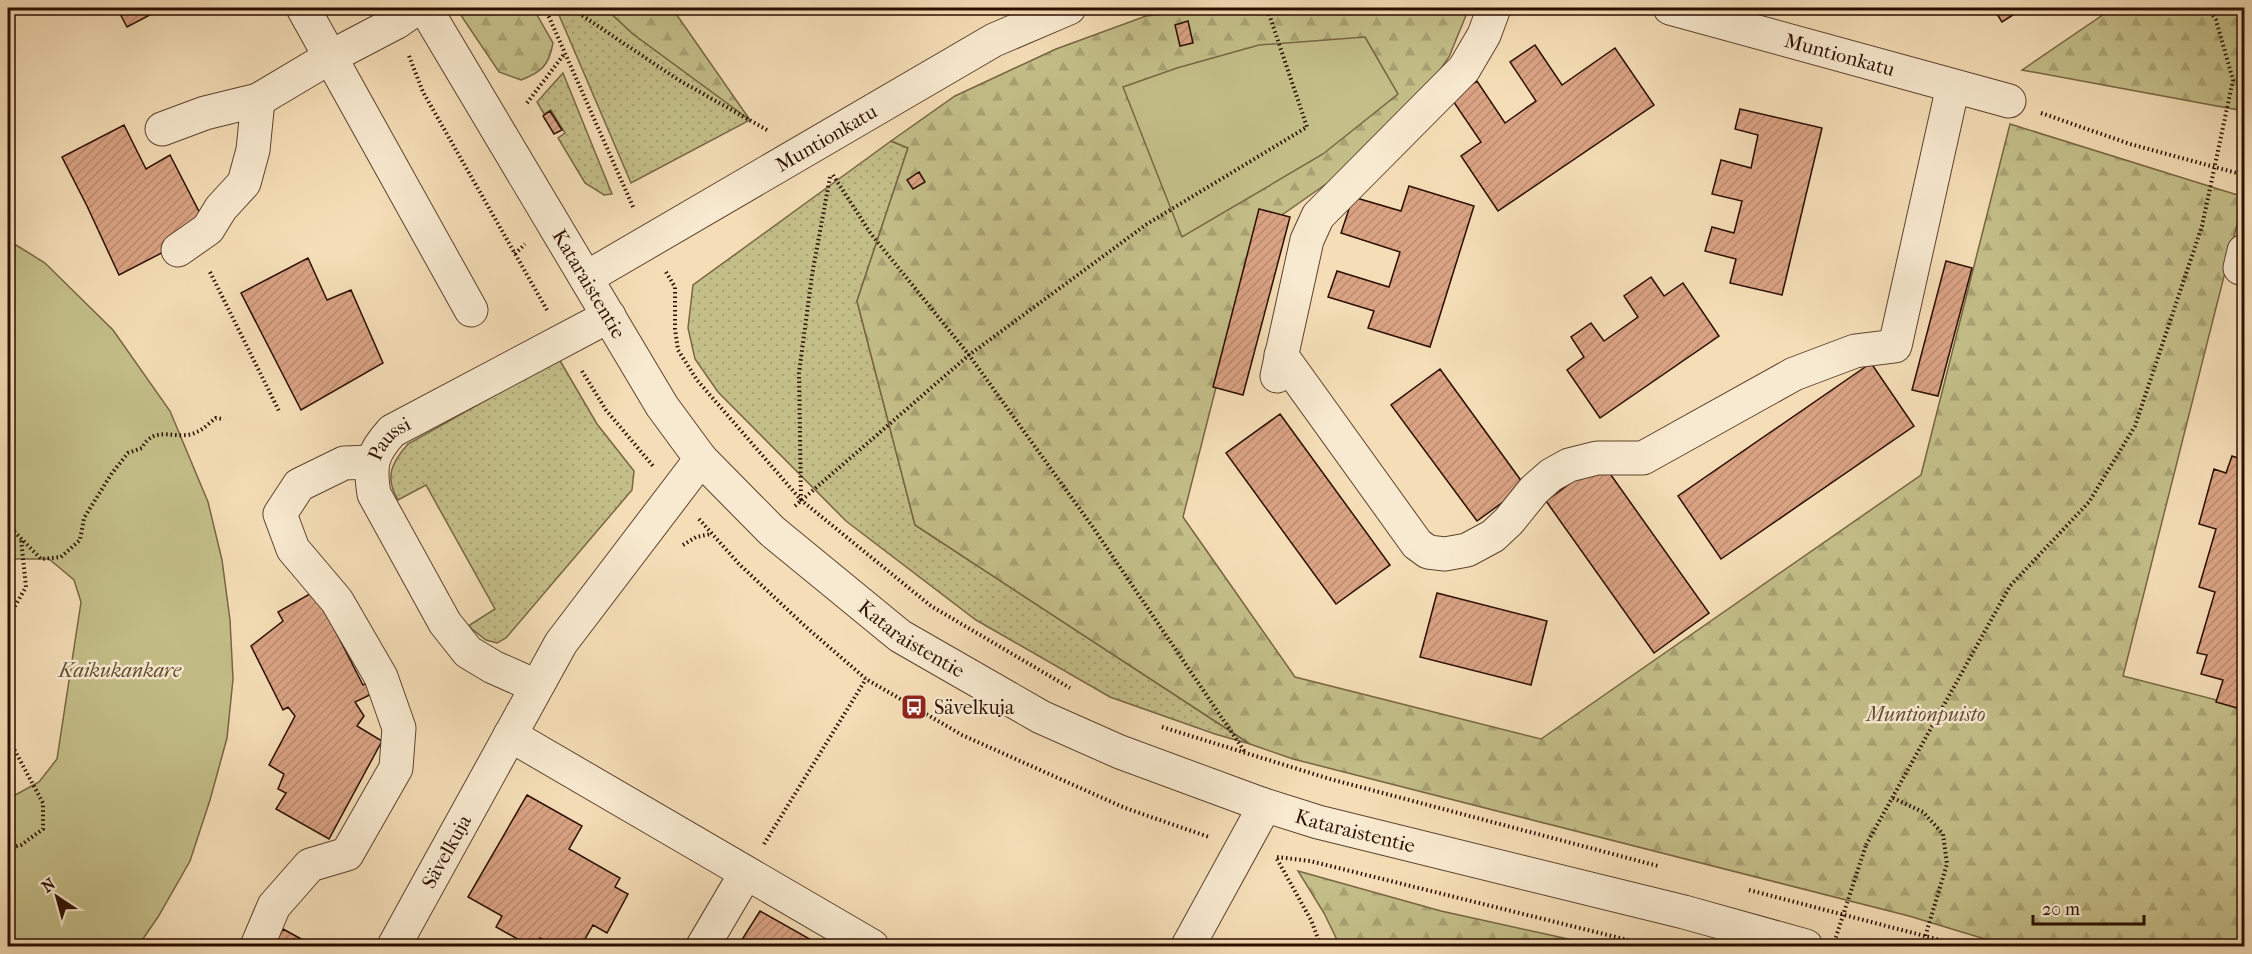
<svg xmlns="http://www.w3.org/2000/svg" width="2252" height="954" font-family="'IM FELL French Canon',serif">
	<defs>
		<pattern id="grass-dots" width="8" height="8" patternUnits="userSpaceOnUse" patternTransform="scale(1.5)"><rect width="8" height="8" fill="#c4bf89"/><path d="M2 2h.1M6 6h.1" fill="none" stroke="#a9a374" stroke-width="1.8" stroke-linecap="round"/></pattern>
		<pattern id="forest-firs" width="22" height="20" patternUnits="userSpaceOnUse" patternTransform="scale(1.5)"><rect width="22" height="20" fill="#c4bf89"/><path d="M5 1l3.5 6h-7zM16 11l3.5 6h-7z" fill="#a9a374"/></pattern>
		<pattern id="building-hatch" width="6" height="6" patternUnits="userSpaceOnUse" patternTransform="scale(1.5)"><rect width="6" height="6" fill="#daa384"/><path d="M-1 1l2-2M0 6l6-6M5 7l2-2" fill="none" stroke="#bb8b70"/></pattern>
	</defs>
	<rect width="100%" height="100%" fill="#f5deb7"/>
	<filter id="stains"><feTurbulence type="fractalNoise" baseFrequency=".00333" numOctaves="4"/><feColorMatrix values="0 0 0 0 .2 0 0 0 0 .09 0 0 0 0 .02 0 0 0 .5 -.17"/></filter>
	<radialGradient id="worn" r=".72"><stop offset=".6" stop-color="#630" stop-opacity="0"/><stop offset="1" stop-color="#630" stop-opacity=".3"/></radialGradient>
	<!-- grass -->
	<path fill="url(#grass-dots)" stroke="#786644" stroke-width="1.5" d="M556 8H605L633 34 750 120 631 183Z
		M563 73 612 194 604 195 585 183 558 138 565 133 551 110 544 114 537 102Z
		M891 141 908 148 857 301 915 525 1250 744 1215 734 1110 697 976 620 846 521 718 392 695 359 688 328 693 285Z
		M559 359 597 424 634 471 632 490 506 638 497 643 486 640 468 626 495 609 426 485 398 500C384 477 392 462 408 444Z"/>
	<!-- forest -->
	<path fill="url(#forest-firs)" stroke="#786644" stroke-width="1.5" d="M456 8H533L553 43C549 65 542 72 521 80L499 72Z
		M605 8H672L750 120 633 34Z
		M1215 8H1469L1449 57 1421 97 1346 170 1255 234 1183 517 1295 677 1541 739 1921 475 2010 124 2244 197 2123 676 2244 707V946H2008L1909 916 1293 759 1250 744 915 525 857 301 908 148 891 141 955 96 1056 49 1146 16Z
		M2113 8H2244V111L2022 70Z
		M1298 871 1441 911 1600 946H1340L1324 913Z"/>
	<!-- green -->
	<path fill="#c4bf89" stroke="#786644" stroke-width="1.5" d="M1365 37 1398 94 1323 154 1182 237 1123 87 1177 68 1259 45Z
		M8 240 45 263 113 330 170 411 208 502 222 560 230 620 233 679 227 738 210 800 190 861 158 917 138 946H8V799L39 782 57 759 81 602 74 580 49 559H16L8 564Z"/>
	<!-- building -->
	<path fill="url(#building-hatch)" stroke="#2b0e00" stroke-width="1.5" d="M117 8H163L127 27Z
		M1993 8H2024L2002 22Z
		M1188 21 1193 43 1180 46 1175 25Z
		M1535 45 1562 85 1615 48 1654 105 1498 211 1461 156 1481 142 1451 98 1477 81 1505 123 1536 101 1510 62Z
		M1740 109 1822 128 1782 295 1730 283 1736 259 1705 251 1712 227 1734 233 1742 201 1712 194 1721 160 1751 168 1758 135 1735 129Z
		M550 111 562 130 554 134 543 116Z
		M124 125 146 169 170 155 208 229 119 275 87 206 62 157Z
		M919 172 925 182 913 189 907 180Z
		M1409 186 1474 206 1430 347 1368 328 1374 311 1328 297 1337 271 1389 287 1400 252 1341 233 1353 197 1401 211Z
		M1259 209 1290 217 1243 395 1213 387Z
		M308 258 327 300 351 290 383 363 301 410 241 293Z
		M1946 261 1972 268 1938 396 1912 390Z
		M1651 277 1664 296 1683 283 1719 336 1600 418 1567 370 1584 357 1571 337 1591 323 1604 341 1638 317 1624 296Z
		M1871 363 1914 426 1721 559 1678 496Z
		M1440 369 1525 486 1477 521 1391 405Z
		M1280 414 1390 565 1336 604 1226 453Z
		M2232 456 2244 460V710L2216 702 2223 680 2201 674 2207 655 2197 653 2215 592 2199 587 2216 529 2199 524 2214 469 2226 473Z
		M1601 461 1709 613 1654 653 1546 501Z
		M315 591 363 685 369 682 376 692 355 702 364 716 357 726 382 741 329 839 276 809 286 793 278 789 284 774 269 765 295 716 288 707 283 710 251 646 283 621 278 612Z
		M1437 593 1547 621 1531 685 1420 657Z
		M527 795 582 826 569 849 620 878 615 887 628 894 607 933 593 925 581 946H556L540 938 535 946H530L496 927 502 916 468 897Z
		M760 911 822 946H738Z
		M283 929 314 946H272Z"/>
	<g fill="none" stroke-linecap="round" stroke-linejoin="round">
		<!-- minor casing -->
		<g stroke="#5e422e" stroke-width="35">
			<g id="minor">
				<path d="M303 8 471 310"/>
				<path id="s1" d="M425 8 662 406 701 459 772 531 900 636 1041 717 1120 752 1261 804 1318 822 1684 912 1806 946"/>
				<path id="s2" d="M1670 8 2009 101"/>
				<path d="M162 129 205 113 258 100 332 56 397 22 417 8"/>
				<path d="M178 250 208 229 221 208 244 183 253 150 258 100"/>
				<path d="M2244 251 2240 268 2244 269"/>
				<path id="s3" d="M586 278 994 40 1069 8"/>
				<path d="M1281 355 1417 544 1428 552 1445 554 1467 550 1493 536 1509 521 1534 490 1551 475 1569 465 1597 458H1643L1794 374 1855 351 1895 346 1953 86"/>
				<path d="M1277 376 1307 240 1318 216 1464 69 1484 35 1494 8"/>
				<path id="s4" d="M536 686 493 667 468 652 445 623 374 494C369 464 372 453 392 431L609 316"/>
				<path d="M510 735 872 946"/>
				<path d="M257 946 274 906 310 865 347 854 396 768 399 728 381 677 337 601 293 549 280 514 299 485 344 463 372 462"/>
				<path id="s5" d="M394 946 561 643 701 459"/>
				<path d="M703 946 746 873"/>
				<path d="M1188 946 1262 811 1261 804"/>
			</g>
		</g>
		<!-- path -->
		<path stroke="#2b0e00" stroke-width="4" stroke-dasharray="1.5 3" stroke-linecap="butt" d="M545 8 634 209
			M571 8 677 79 767 130
			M1586 12 1587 8
			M409 56 423 92 547 310
			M527 103 565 53
			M2041 113 2130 144 2244 175
			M833 175 871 234 969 355 1092 526 1245 752
			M515 254 525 244
			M210 272 279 411
			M666 272 675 287V329L678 350 697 380 801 500 931 606 1070 688
			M582 371 606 410 653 466
			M801 500 799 373 812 275 830 177
			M795 506 969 355 1147 224 1307 127 1267 8
			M699 519 739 564 806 627 866 679 962 735 1125 808 1209 837
			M8 525 41 559 61 557 80 540 84 518 112 473 128 453 142 448C154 423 178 442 197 432 204 429 210 422 216 418L224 419
			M683 545 696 537 711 534
			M8 618 26 587 21 539
			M1162 727 1330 779 1658 866
			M8 738 43 803V829L21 845 13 847 8 840
			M1893 798 1923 812 1943 834 1947 864 1925 937
			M764 844 866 679
			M1866 845 2010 586 2089 502 2135 426 2202 226 2233 80 2216 20 2208 8
			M1277 857 1310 861 1652 946
			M1277 859 1311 920 1321 946
			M1749 890 1963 946"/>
		<!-- minor -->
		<use href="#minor" stroke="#f8ead0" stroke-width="33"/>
		<!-- path-bridge -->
		<path stroke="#2b0e00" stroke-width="4" stroke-dasharray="1.5 3" stroke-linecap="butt" d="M1833 946 1866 845"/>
	</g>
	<!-- icons -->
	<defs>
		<g id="bus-square" transform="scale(1.35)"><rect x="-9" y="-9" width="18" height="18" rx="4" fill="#8f2418" stroke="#f8ead0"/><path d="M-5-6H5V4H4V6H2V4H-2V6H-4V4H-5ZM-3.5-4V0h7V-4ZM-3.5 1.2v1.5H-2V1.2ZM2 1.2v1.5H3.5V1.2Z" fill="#fff"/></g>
	</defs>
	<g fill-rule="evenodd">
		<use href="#bus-square" x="914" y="707"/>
	</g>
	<g text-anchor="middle" stroke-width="5" stroke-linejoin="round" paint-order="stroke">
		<!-- street labels -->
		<g font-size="20" fill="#2b0e00" stroke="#f8ead0">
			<text dy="7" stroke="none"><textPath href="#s2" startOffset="176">Muntionkatu</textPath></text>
			<text dy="7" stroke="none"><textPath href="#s3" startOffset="278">Muntionkatu</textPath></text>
			<text dy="7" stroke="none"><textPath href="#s1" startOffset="321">Kataraistentie</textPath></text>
			<text dy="7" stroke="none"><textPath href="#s4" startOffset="322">Paussi</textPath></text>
			<text dy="7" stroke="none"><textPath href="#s1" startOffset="807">Kataraistentie</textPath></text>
			<text dy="7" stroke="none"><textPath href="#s1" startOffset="1293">Kataraistentie</textPath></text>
			<text dy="7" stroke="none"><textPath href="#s5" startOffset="108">Sävelkuja</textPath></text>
		</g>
		<!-- park labels -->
		<g font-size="20" font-style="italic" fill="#614c30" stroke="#f8ead0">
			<text x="120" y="677">Kaikukankare</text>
			<text x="1926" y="721">Muntionpuisto</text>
		</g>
		<!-- poi labels -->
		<g font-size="20" fill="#2b0e00" stroke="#f8ead0" text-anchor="start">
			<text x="934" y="714">Sävelkuja</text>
		</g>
	</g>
	<!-- margin -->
	<rect width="2252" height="954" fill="none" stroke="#f5deb7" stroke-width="30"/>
	<rect x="9" y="9" width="2234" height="936" fill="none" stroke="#2b0e00" stroke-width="3"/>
	<rect x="15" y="15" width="2222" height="924" fill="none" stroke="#2b0e00" stroke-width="1.5"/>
	<!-- north arrow -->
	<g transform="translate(57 897) rotate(324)" stroke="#f8ead0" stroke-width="4.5" paint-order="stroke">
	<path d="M0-4.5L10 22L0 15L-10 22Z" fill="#2b0e00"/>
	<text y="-9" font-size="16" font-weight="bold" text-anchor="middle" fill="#2b0e00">N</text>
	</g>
	<!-- scale -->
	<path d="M2033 915v9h111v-9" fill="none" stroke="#2b0e00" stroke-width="3"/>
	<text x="2042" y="915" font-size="18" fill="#2b0e00" stroke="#f8ead0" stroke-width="4.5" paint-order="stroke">20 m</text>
	<rect width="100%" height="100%" filter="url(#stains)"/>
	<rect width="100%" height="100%" fill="url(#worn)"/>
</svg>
